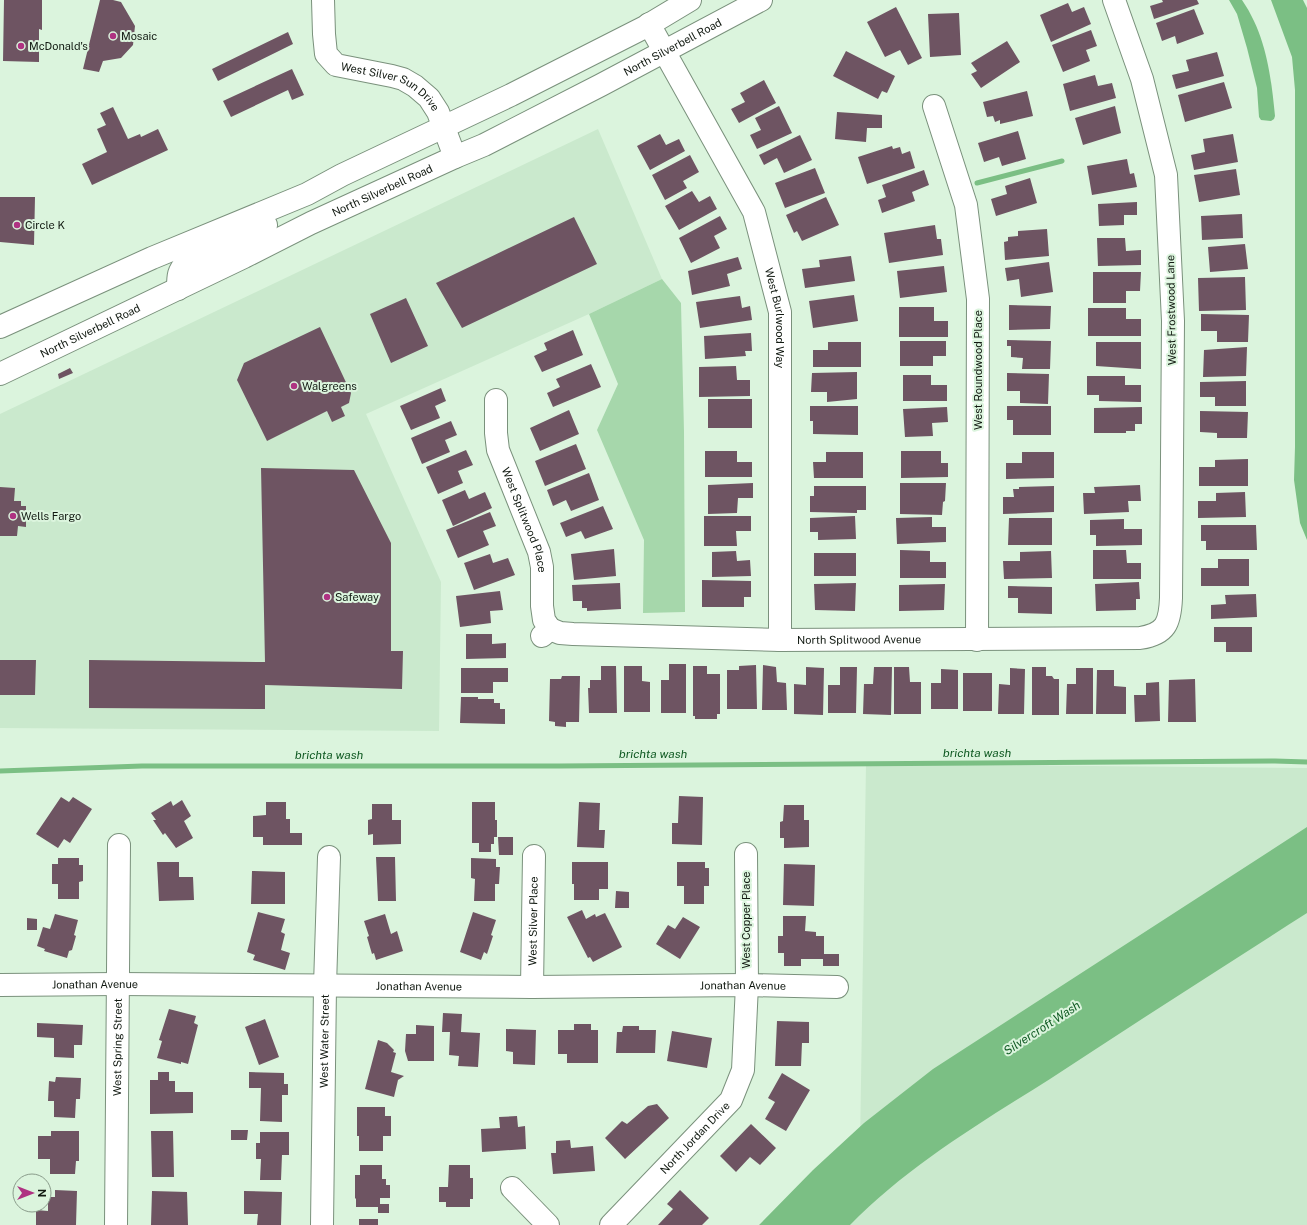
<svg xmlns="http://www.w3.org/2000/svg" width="1307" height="1225" font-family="'Public Sans',sans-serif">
	<rect width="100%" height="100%" fill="#dbf4dd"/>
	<!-- built -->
	<path fill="#cae9cd" d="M598 129 662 279 589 314 366 414 441 582 439 731 0 728V414Z
		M866 764 1307 768V1225H775L860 1146Z"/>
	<!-- green -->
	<path fill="#a6d7ab" d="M662 279 681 303 684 432 685 612 643 613 644 540 597 430 618 384 589 314Z"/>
	<!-- water -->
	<path fill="#7bbf84" d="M1229 0H1242C1266 35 1271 75 1275 116L1274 119 1271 121 1261 120 1259 117 1257 88 1247 48 1237 14Z
		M1271 0H1303L1307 8V540L1300 523 1294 480 1295 447V90L1292 57Z
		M1307 827V913C1221 968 1135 1023 1050 1079 980 1123 908 1166 850 1225H759L813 1170 864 1123 933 1069Z"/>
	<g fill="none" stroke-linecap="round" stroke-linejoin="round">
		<!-- stream -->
		<path stroke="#7bbf84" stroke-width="5" d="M977 183 1062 161
			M0 771 142 766H559L1275 761 1307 762"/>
	</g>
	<!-- building -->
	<path fill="#6e5462" d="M4 0H42V30L39 29V62L3 61Z
		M100 0H113L121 2 135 26 133 45 121 58 103 61 99 72 83 69Z
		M1162 0H1197L1199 4 1154 19 1150 6 1163 2Z
		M1068 3 1072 12 1084 7 1091 24 1051 42 1040 15Z
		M896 7 922 58 908 65 900 50 885 57 867 22Z
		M1194 9 1204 34 1177 44 1175 36 1162 41 1156 23Z
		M959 13 961 55 930 57 928 14Z
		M1091 30 1097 46 1086 50 1090 61 1063 72 1052 45Z
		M288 32 293 44 218 81 212 69Z
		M1007 41 1020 62 981 88 971 74 977 71 971 63Z
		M846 51 895 76 887 93 882 91 878 99 833 76Z
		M1217 52 1224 76 1176 89 1172 75 1189 71 1186 60Z
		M292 69 304 95 292 100 288 90 231 117 223 101Z
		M1095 75 1098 86 1112 83 1116 98 1070 111 1063 84Z
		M764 80 776 103 739 123 731 109 745 102 740 93Z
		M1224 82 1232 108 1185 122 1178 95Z
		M1027 91 1033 116 1000 124V120L995 122 993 116 987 117 983 102Z
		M779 106 792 133 757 149 750 135 761 130 755 118Z
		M1115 106 1121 133 1083 145 1075 118Z
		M113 107 128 139 140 134 141 137 158 129 168 150 92 185 82 164 107 152 97 129 106 125 100 113Z
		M837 112 882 115V128H867L866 142 835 139Z
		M1018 131 1026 159 1002 166 999 157 984 162 978 143Z
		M660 134 666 145 679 139 685 151 650 170 637 146Z
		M1233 134 1238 162 1194 170 1191 155 1205 152 1203 139Z
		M800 135 812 160 784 173 777 158 764 165 759 155Z
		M892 146 893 149 900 147 902 154 910 151 915 168 867 184 858 157Z
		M690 155 699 172 683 181 687 188 665 200 652 175Z
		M1127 159 1130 174 1134 173 1137 187 1092 195 1087 166Z
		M815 168 825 193 785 208 775 183Z
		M1236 169 1240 195 1199 202 1194 175Z
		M924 170 929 185 912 192 915 201 882 213 878 200 886 197 882 185Z
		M1030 178 1037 203 996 216 991 199 1007 194 1005 186Z
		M692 191 699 202 710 196 717 209 679 230 665 206Z
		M0 197H35L34 245 0 242Z
		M826 197 839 225 802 241 797 231 794 233 786 215Z
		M1137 202V215H1124V225L1099 226 1098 204Z
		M1242 214 1243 238 1202 240 1201 216Z
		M720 216 727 229 714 236 720 248 691 263 679 238Z
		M574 217 597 264 462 328 436 283Z
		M935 225 937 239H941L943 255 889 263 884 233Z
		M1047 229 1049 256 1005 260 1004 242 1008 241V237L1018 236V231Z
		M1097 238H1125L1126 251 1141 250V265L1098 266Z
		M1245 244 1248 269 1210 272 1208 247Z
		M851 256 855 281 805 288 802 269 820 267 819 260Z
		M738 257 742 269 727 274 730 286 692 295 688 271Z
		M1049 262 1053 292 1021 297 1019 279 1007 281 1005 268Z
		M944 266 947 292 900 298 897 271Z
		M1093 272H1141L1140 291H1126V303H1093Z
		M1245 277 1246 310 1199 311 1198 278Z
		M854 295 858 321 813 328 809 301Z
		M740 296 742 308 750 306 752 320 700 328 696 302Z
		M406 298 428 346 391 363 370 314Z
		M1009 305 1051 306 1050 329 1009 330Z
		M899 307H934V321H948V337H899Z
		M1088 308H1126V319H1141V336H1088Z
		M1201 314 1249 315 1248 342H1217V331H1201Z
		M320 327 351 393 349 403 341 407 345 416 332 422 327 411 267 441 237 380 244 363Z
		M573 330 583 355 542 372 534 356 547 350 544 343Z
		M751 333 752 351H745L746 356 705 359 704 336Z
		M1007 340 1051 341 1050 369H1022L1023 358 1011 357V346H1007Z
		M900 341H946V356H933V366H900Z
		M828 342H861V367H813V350H828Z
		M1096 342H1141V369L1096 366Z
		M1247 347 1246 376 1203 377 1204 350Z
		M591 364 601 387 553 407 547 393 560 387 556 379Z
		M736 366 737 380H750V396L699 397V367Z
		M70 368 73 373 59 379 58 374Z
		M857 372V399L827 402V392H811L812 373Z
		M1007 373 1049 374 1048 404 1020 403V391H1007Z
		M903 375H931V385H947V401H903Z
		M1087 376H1125V385H1141V402L1099 401V395H1087Z
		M1246 381V406H1215V397H1200V382Z
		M441 388 446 401 435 406 440 418 411 430 400 406Z
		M708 399H752V428H708Z
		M810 406H858V435L813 434V421H810Z
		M1007 406H1051V435H1013V420H1007Z
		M947 407 948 422 932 423 933 436 905 437 903 409Z
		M1142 407V424H1135V431H1126V433H1094V408Z
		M569 410 579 434 540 451 530 428Z
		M1200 411 1248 412 1247 438H1217V433L1200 432Z
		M451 421 457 435 445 440 450 452 422 464 411 438Z
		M576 444 586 469 545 486 535 461Z
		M466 450 473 465 458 471 463 483 438 494 426 467Z
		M705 451H737V462H752V477H705Z
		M901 451H941V463H948V477L901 478Z
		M826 452H863V478H814L813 462H826Z
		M1022 452H1054V478L1006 479V463H1022Z
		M1248 459V486H1199V467H1215V460Z
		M261 468 354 470 391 543V651H403L402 689 265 685V709L89 708V660L265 662Z
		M589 473 599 500 571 511 566 500 553 506 547 490Z
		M753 483V498H738L737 513 708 514V485Z
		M900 483H946L945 501 943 502 942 515 900 514Z
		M1140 485 1141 501H1128L1129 512 1084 514 1083 493H1095L1094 487Z
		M814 486H866V510H857V513L810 512V496H814Z
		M1054 486V512L1003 514V497H1014L1013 489H1019V487Z
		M0 487 15 488 14 501H21V506H26V527L18 526 17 536H0Z
		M465 490 469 499 485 492 492 508 453 526 442 500Z
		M1245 492 1246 517 1198 518V501H1216V493Z
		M603 506 613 529 585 539 581 531 566 537 560 523Z
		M490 512 496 526 483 531 489 545 458 558 446 530Z
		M704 516H751V531H736L737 546H704Z
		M855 516 856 539 818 540V532H810V518Z
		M932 517V527H946V542L897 544 896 518Z
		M1009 518H1052V545H1008Z
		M1124 519V529H1142V545L1096 546V535H1090V520Z
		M1201 525H1256L1257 550H1206V541H1201Z
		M614 549 616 576 574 580 571 554Z
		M900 550 930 551V562H946V578H900Z
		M1093 550H1126L1127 563H1141V579H1093Z
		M736 551 737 561 750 560 751 576 712 577V552Z
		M1051 551 1052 578 1004 579 1003 561H1020V552Z
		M814 553H856V576H814Z
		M490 554 493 563 508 558 515 575 474 590 464 563Z
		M1218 559H1249V586H1201V568H1218Z
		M702 580 751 581V597H744V607H702Z
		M1139 582 1140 599H1136V610L1096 611 1095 584Z
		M620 583 621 609 587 611V608H582V601H573L572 585Z
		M856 583 855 611 815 610 814 584Z
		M945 584 944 610 899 611V585Z
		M1008 586 1052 587V614L1018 613V598H1008Z
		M500 591 503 610 490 611 491 623 460 627 456 596Z
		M1256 594 1257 617 1211 619V605L1226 604 1225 595Z
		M1214 627H1252V652H1226V642H1214Z
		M466 634H492V644L506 643V658L466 659Z
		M0 660H36L35 695H0Z
		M669 664H686V713H661V680H669Z
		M756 665 757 709H727V670H739V666Z
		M763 665 776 667 777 682 786 683 787 710H762Z
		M601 666H616L617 713H589L588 688H590V680H601Z
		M624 666H642V681L650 682V712H624Z
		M693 666H707V674H720V714H717V719H695V716H693Z
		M806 667 824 668 823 715 794 714V684L806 685Z
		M840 667H857L856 713H828V685H840Z
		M874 667H892L891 715 863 714 864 684H873Z
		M894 667H909L910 682H921V714H894Z
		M1032 667H1046V676H1052L1054 679H1059V715H1032Z
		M461 668H508V682H493V693H461Z
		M1010 668 1025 669 1024 714H998L999 684 1010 685Z
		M1076 668H1093V714H1066L1067 684H1076Z
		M941 669 958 670V709H931V683H941Z
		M1097 670H1114V686L1126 687V714H1096Z
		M963 673H992V711H963Z
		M562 676H580L579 722H566V727L555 726V722L549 721 550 679H561Z
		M1195 679 1196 722H1168L1169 680Z
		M1159 682 1160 721 1135 722 1134 695H1146V683Z
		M461 697H478V699H494V703H500V709H505V724L460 723Z
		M679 796 703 797 702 845 672 844V823H678Z
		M61 797 69 802 73 797 92 809 70 843 64 839 58 848 36 834Z
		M182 800 191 816 184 821 193 838 176 848 165 833 163 835 153 820H156L151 813 171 801 173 806Z
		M266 802H286V819H290V833H302V845H263V837H253V816L266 815Z
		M472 802H495V820H497V837H494V844H491V852H479V843H472Z
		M579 802 600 803 599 830H605L604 848 577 847Z
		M372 804H392V820H401V844L373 845V834L368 835V820L372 819Z
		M784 805H804V820H809V847L784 848V838H780V822L783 821Z
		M498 837H513V855H499Z
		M376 857H395L396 901H378Z
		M58 858H79V865H83V881L79 882V899H58V884H52V864H58Z
		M471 858 496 859V867H500L499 884H495V901H474L475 879 471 878Z
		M157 862H179V877H193L194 900 159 901Z
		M572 862H608V889H599V900H574V884H572Z
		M677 862H705V868H709V886H704V904H684V886H677Z
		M784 864 815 865 814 906 783 905Z
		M252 871 285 872V904H251Z
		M616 891 629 892V908H615Z
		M582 910 586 919 595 914 596 917 605 913 622 947 593 962 590 957 588 958 567 917Z
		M258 912 285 919 281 932 285 934 281 950 290 953 285 970 253 960 255 955 247 952Z
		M473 912 496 920 491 935 493 936 487 954 484 952 481 960 460 952Z
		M55 914 78 920 74 935 76 936 72 950 69 951 67 958 44 951 45 949 37 946 43 927 50 929Z
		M385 914 391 934 397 931 403 951 376 960 374 953 372 954 367 937 369 936 364 921Z
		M783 916H806L805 931 816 932V936H824V954H839V966H823V959H801V966H784V953H778V936H783Z
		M683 917 700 927 680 959 656 944 668 925 675 929Z
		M27 918 37 919V930H27Z
		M169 1009 196 1016 194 1023 198 1025 188 1064 181 1062V1064L157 1058 162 1041 159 1040Z
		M443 1013 462 1014 461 1032 480 1033 478 1067 458 1066 459 1056 449 1055 450 1032H442Z
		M265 1019 279 1057 259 1065 245 1027Z
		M777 1021 809 1022V1043H802L801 1066H775Z
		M37 1023 83 1025 82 1045H74V1058L54 1057V1038L37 1037Z
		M574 1024H591V1030H598V1063H567V1054H558V1030H574Z
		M416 1025 434 1026V1061H408L405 1051 406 1034H416Z
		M623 1026H639V1030H656L655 1053H616L617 1032H622Z
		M506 1029 536 1030 535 1065 513 1064V1052L506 1051Z
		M672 1031 712 1038 707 1068 667 1061Z
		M378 1040 387 1043 394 1050 393 1052 396 1053 391 1072 404 1076 398 1080 394 1097 365 1089Z
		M158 1072H169V1081H175V1092H193V1113L150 1114V1080H158Z
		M249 1072 284 1073V1084H288V1095H282V1122L260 1121 261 1088H249Z
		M782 1073 810 1090 786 1131 765 1119 775 1102 768 1098Z
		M56 1077 81 1078 80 1099H76L75 1118 54 1117V1101H48L49 1081 55 1082Z
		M657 1104 669 1118 625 1159 605 1138 622 1121 627 1124 648 1106Z
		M357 1107H385V1116H391V1136H383V1151H359V1136H357Z
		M517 1116 518 1127 525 1126 526 1149 482 1152 481 1129 500 1128 499 1117Z
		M751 1124 776 1148 760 1165 750 1157 736 1172 720 1156Z
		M231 1130H248L247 1140H231Z
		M51 1131H79V1161H76L75 1174H50V1159H38V1136H51Z
		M151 1131H173L174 1177H152Z
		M260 1132H289V1155H282L281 1180H260L261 1159H256V1143H260Z
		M570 1140 571 1148 593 1146 595 1171 553 1174 551 1153H556V1141Z
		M360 1165H382V1179H386V1185H390V1198H380V1204H389V1213H378V1207H356V1198L355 1199V1175H360Z
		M449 1165H470V1178H473V1199H470V1207H446V1202H439V1187H448Z
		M44 1184H46V1197H55V1190L77 1191 76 1225H36V1210L48 1211V1203H44Z
		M680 1190 709 1218 702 1225H658L673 1209 667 1204Z
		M152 1191 187 1192 188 1225H151Z
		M244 1191 282 1192 281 1225H257L258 1214H244Z
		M359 1219H378V1225H359Z"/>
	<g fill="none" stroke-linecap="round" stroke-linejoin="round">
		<!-- minor casing -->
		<g stroke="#7a917c" stroke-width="24">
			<g id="minor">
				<path id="s1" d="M323 0 324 34 326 54 336 65 392 76 403 79 415 86 429 98 438 112 455 157"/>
				<path id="s2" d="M649 24 754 212 780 312V640"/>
				<path d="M934 106 966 205 978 299 977 640"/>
				<path id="s3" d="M496 400V433L498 450 539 552 542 567V606L544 620 550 629 542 636"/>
				<path id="s4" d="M550 629 560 633 573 634 780 640 1140 638C1166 634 1170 623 1171 598L1173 321 1166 175 1142 79 1114 0"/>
				<path id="s5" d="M0 985 118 984 532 987 747 985 837 987"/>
				<path id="s6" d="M532 987 534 856"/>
				<path d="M512 1188 548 1225"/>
				<path id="s7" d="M116 1225 119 845"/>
				<path id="s8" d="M322 1225 325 986 329 857"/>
				<path id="s9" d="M611 1225 731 1100 743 1070 747 985 746 854"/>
			</g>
		</g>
		<!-- major casing -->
		<g stroke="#7a917c" stroke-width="24">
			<g id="major">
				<path d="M178 289C178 275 178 272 187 261L252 233 266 225"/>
				<path d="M0 327 152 258 307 194 342 175 511 95 645 27 690 0"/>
				<path id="s10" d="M0 374 244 257 311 223 455 157 484 145 601 85 761 0"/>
			</g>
		</g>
		<!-- minor -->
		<use href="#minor" stroke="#fff" stroke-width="22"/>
		<!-- major -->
		<use href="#major" stroke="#fff" stroke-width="22"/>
	</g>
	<!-- markers -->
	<g fill="#af3282" stroke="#dbf4dd" stroke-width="1.5">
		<circle cx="113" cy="36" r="4"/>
		<circle cx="21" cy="46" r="4"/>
		<circle cx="17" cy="225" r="4"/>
		<circle cx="294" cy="386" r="4"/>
		<circle cx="13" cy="516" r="4"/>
		<circle cx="327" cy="597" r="4"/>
	</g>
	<g text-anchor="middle" stroke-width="4" stroke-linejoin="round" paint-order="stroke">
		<!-- poi labels -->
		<g font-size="11" fill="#111911" stroke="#dbf4dd" text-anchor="start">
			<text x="121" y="40">Mosaic</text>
			<text x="29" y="50">McDonald's</text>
			<text x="25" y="229">Circle K</text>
			<text x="302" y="390">Walgreens</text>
			<text x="21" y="520">Wells Fargo</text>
			<text x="335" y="601">Safeway</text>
		</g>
		<!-- street labels -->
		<g font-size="11" fill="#111911" stroke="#dbf4dd">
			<text dy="4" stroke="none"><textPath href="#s10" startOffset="748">North Silverbell Road</textPath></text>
			<text dy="4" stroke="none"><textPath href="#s1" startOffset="129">West Silver Sun Drive</textPath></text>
			<text dy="4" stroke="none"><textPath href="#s10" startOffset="424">North Silverbell Road</textPath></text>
			<text transform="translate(1171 310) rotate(-91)" y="4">West Frostwood Lane</text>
			<text dy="4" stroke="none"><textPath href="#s2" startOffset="324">West Burlwood Way</textPath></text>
			<text dy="4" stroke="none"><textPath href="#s10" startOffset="100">North Silverbell Road</textPath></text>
			<text transform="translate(978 370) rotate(-90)" y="4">West Roundwood Place</text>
			<text dy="4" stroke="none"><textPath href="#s3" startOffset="125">West Splitwood Place</textPath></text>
			<text dy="4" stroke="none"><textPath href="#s4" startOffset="310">North Splitwood Avenue</textPath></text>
			<text transform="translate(746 920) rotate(-90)" y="4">West Copper Place</text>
			<text dy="4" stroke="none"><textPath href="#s6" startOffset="66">West Silver Place</textPath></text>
			<text dy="4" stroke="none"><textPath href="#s5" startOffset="95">Jonathan Avenue</textPath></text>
			<text dy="4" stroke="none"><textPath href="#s5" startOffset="743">Jonathan Avenue</textPath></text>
			<text dy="4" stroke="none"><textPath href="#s5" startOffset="419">Jonathan Avenue</textPath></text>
			<text dy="4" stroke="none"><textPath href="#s8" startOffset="184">West Water Street</textPath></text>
			<text dy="4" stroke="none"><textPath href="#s7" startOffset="178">West Spring Street</textPath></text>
			<text dy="4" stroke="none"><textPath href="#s9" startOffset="121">North Jordan Drive</textPath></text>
		</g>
		<!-- water labels -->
		<g font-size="12" font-style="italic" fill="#105a23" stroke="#dbf4dd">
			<text x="977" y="757">brichta wash</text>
			<text x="653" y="758">brichta wash</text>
			<text x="329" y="759">brichta wash</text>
			<text transform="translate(1042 1028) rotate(-33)" y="4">Silvercroft Wash</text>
		</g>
	</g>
	<!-- north arrow -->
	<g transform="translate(32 1193) rotate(90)"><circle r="19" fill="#dbf4dd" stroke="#8a9c8b"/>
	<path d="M0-3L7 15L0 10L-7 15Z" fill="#af3282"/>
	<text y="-6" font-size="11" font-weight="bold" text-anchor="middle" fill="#111911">N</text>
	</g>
</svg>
